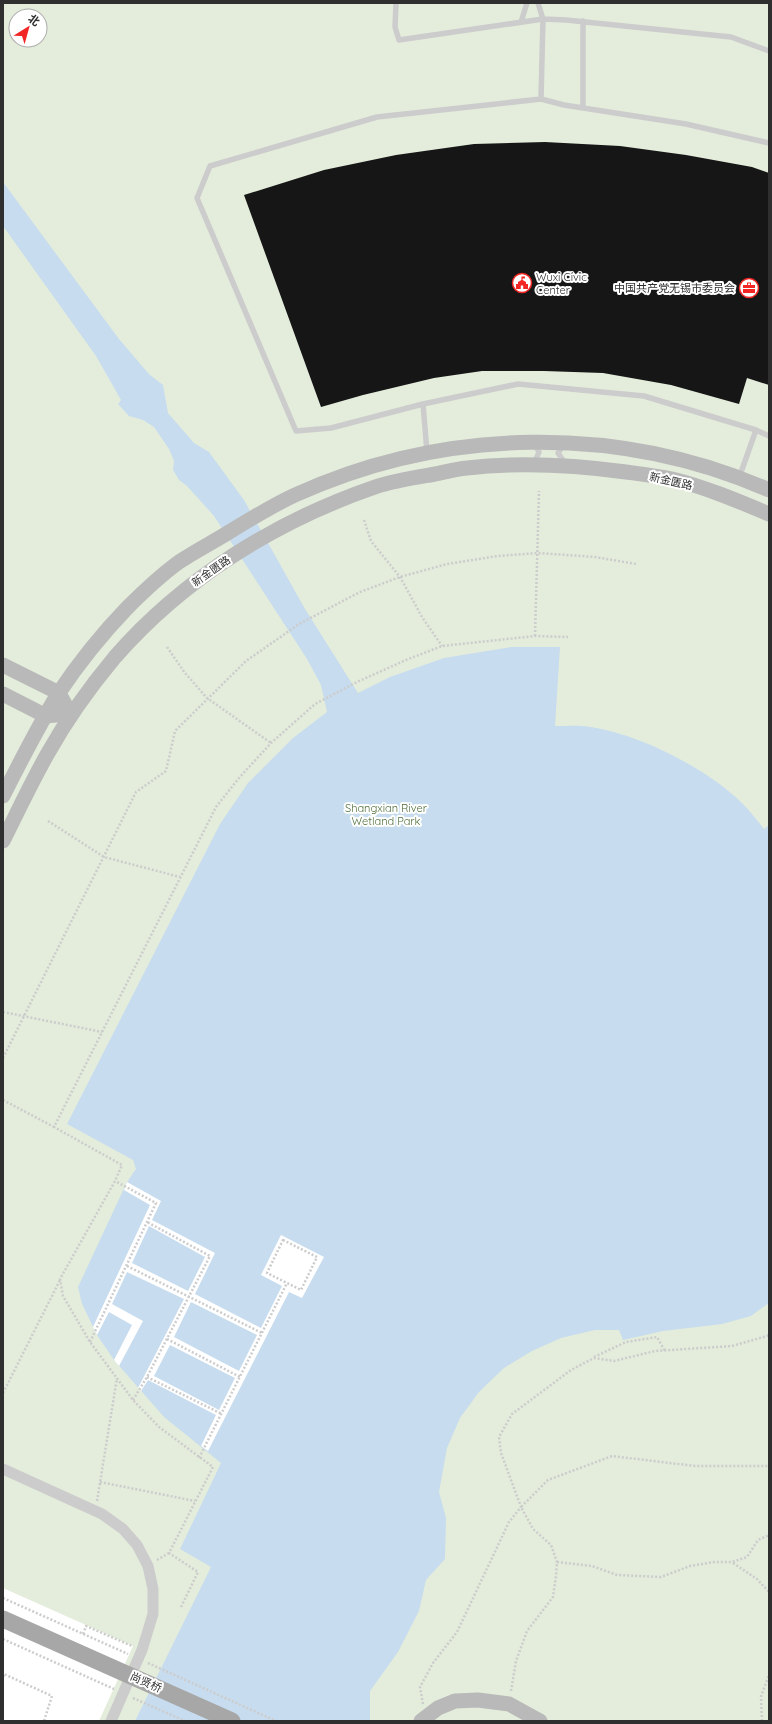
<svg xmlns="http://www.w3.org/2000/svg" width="772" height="1724" font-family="Quicksand,'Noto Sans SC',sans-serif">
	<rect width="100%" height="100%" fill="#fff"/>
	<!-- green -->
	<path fill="#e4eddc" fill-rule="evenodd" d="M3 3H769V1721H99L133 1646 3 1588ZM16 16H40V40H16Z"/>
	<!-- water -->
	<path fill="#c7dcee" d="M3 182 119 339 149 374 163 385 168 413 194 443 209 452 244 500 305 609 358 693 390 677 444 658 511 647H560L555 726C567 726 580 725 591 727 641 735 706 768 742 803 750 811 757 820 764 829L769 825V1303L751 1316 722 1324 663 1331 623 1340 619 1330H595L561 1338 532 1351 504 1368 479 1392 460 1418 447 1448 439 1492 446 1518 445 1559 426 1580 419 1611 398 1652 370 1691V1721H135L211 1567 180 1549 221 1463 164 1417 114 1360 97 1335 82 1304 78 1287 127 1182 136 1169 133 1160 67 1124 220 824 248 783 293 738 327 712 321 685 307 659 214 516 187 486 179 480 173 470 174 461 169 449 154 427 143 420 129 416 118 404 121 400 96 356 3 226Z"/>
	<!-- pier -->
	<path fill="#fff" fill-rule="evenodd" d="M127 1182 161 1201 152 1220 215 1253 195 1294 261 1328 282 1286 261 1275 281 1235 324 1257 302 1298 289 1292 208 1451 201 1446 216 1415 148 1380 141 1391 138 1388 184 1299 127 1272 112 1304 143 1321 119 1366 114 1360 132 1325 109 1312 97 1335 93 1327 150 1205 124 1190ZM149 1226 205 1257 188 1291 132 1263ZM191 1302 257 1335 239 1371 174 1337ZM170 1345 235 1378 219 1410 154 1376Z"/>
	<!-- building -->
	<path fill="#161616" d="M545 142 620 146 686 155 752 167 769 173V385L747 378 739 404 671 385 603 373 544 371H482L434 378 363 395 321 407 244 195 324 170 396 155 474 144Z"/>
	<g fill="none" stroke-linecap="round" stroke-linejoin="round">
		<!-- path -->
		<path stroke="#ccc" stroke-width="2.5" stroke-dasharray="2 2" stroke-linecap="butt" d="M364 520 371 541 400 577 422 617 442 646
			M535 636 539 491
			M167 647 185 673 207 698 271 743
			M48 821 104 857 180 877
			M3 1012 102 1032
			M3 1058 136 792 166 771 175 731 246 661 299 624 360 592 400 577 447 564 498 556 538 553 595 557 636 564
			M3 1100 54 1127
			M283 1240 317 1257 301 1290 267 1273Z
			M127 1266 262 1333
			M167 1339 240 1377
			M90 1342 156 1203 115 1181
			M594 1357 626 1342 657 1337 665 1351
			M147 1377 222 1414
			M3 1393 60 1280
			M133 1400 147 1377 210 1256 147 1222
			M199 1458 287 1283
			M100 1482 195 1501
			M97 1501 117 1378
			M157 1560 169 1553
			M557 1562 592 1566 617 1575 661 1577 690 1566 714 1562H732L747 1557 758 1540 769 1535
			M733 1563 757 1579 769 1592
			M3 1598 128 1654
			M181 1607 198 1572 169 1553 213 1467 159 1427 133 1400 90 1342 63 1296 60 1279 115 1181 122 1165 54 1127 216 807 239 778 271 743 315 704 357 682 406 660 442 646 535 636 568 637
			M83 1634 86 1626 132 1646
			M3 1639 114 1689
			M148 1663 276 1721
			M3 1677 4 1674 52 1696 44 1721
			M511 1691 516 1661 527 1631 553 1597 556 1576 557 1562 551 1545 533 1529 521 1507 548 1480 612 1456 695 1466H769
			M133 1698 185 1721
			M423 1704 420 1687 433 1663 457 1632 509 1522 521 1507 501 1453 499 1437 512 1414 571 1370 594 1358 614 1361 655 1351 732 1346 767 1336 769 1334
			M762 1721 761 1696 769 1675"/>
		<!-- lane -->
		<path stroke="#ccc" stroke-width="5.5" d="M396 3 395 27 399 40 543 19 538 3
			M583 21V108
			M521 22 527 3
			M541 99 543 19 566 20 731 37 769 51
			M769 143 686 124 564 105 541 99 377 117 210 166 197 198 296 431 331 428 423 404 518 384 644 396 756 430 769 436
			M423 404 427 452
			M563 446 558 453 565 463
			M534 464 539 452 535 445
			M739 478 756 430"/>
		<!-- street -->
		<path stroke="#ccc" stroke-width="11" d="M3 1469 102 1514 123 1529 137 1545 148 1566 153 1589V1614L142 1650 111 1721"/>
		<!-- secondary -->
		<path stroke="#b9b9b9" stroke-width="15" d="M3 665 59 693 71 715
			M3 694 46 716 56 715
			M3 796C20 762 38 727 58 694 78 664 102 634 127 608 143 592 161 575 179 562 194 552 211 543 226 534 249 520 271 506 295 495 444 427 619 424 769 490
			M3 841C18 811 32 781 48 753 67 719 90 687 115 657 184 578 276 521 375 487 393 481 412 478 430 475 442 473 454 469 467 468 519 462 574 465 626 472 641 474 657 476 672 479 705 487 738 501 769 514
			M421 1721 438 1708 455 1701 478 1700 509 1704 540 1721"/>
		<!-- primary -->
		<path stroke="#a7a7a7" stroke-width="17" d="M3 1619 232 1721"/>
	</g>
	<!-- icons -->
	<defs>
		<g id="civic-ring" transform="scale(1)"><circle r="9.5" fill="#fff" stroke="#f22725" stroke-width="1.5"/><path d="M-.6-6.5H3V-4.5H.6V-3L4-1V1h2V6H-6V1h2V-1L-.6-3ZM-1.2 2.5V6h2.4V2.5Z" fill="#f22725"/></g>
		<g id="office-ring" transform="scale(1)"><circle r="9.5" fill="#fff" stroke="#f22725" stroke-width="1.5"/><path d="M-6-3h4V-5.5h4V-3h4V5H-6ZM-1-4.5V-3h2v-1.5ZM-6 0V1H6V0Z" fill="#f22725"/></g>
	</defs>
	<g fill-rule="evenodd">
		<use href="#civic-ring" x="522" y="283"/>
		<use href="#office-ring" x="749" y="288"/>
	</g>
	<g text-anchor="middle" stroke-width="4" stroke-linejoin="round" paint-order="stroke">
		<!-- poi labels -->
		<g font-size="11" fill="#2f2f2f" stroke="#fff" text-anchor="start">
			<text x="536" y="281">Wuxi Civic<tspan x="536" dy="13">Center</tspan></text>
			<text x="735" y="292" text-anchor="end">中国共产党无锡市委员会</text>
		</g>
		<!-- street labels -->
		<g font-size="11" fill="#2f2f2f" stroke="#fff">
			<text transform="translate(671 481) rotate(13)" y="4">新金匮路</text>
			<text transform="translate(211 571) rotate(-35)" y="4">新金匮路</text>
			<text transform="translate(146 1682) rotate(24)" y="4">尚贤桥</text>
		</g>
		<!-- park labels -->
		<g font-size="11" fill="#4e6e39" stroke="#fff">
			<text x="386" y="812">Shangxian River<tspan x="386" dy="13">Wetland Park</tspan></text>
		</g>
	</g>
	<!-- border -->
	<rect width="772" height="1724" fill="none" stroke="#2f2f2f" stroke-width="8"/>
	<!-- north arrow -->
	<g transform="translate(28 28) rotate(37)"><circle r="19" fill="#ffffff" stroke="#acacac"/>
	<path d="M0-3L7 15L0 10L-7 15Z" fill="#f22725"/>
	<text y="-6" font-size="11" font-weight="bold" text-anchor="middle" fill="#2f2f2f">北</text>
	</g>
</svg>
